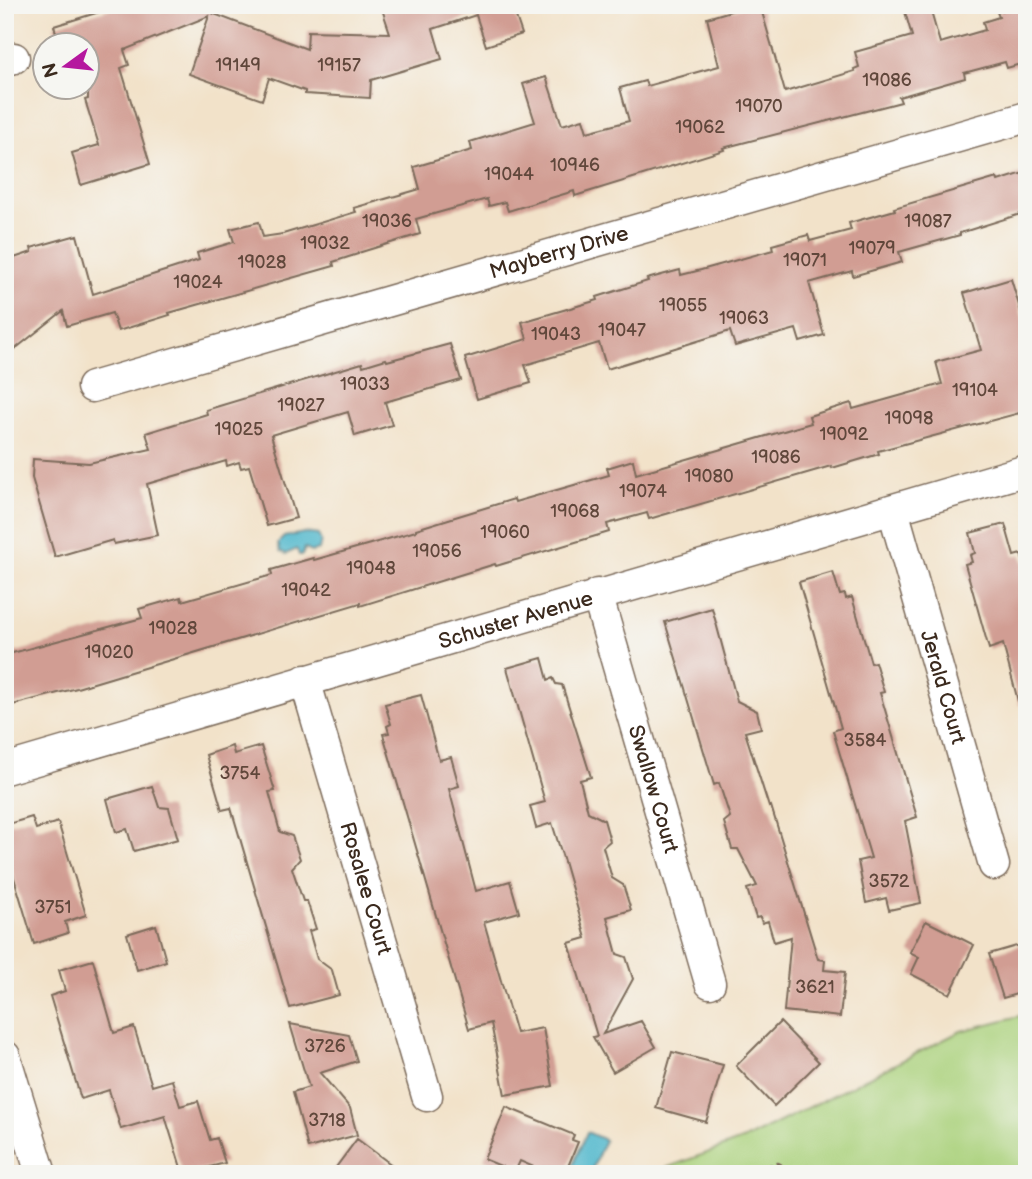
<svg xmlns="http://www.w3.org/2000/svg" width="1032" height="1179" font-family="'Balsamiq Sans',sans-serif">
	<rect width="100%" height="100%" fill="#f6f6f2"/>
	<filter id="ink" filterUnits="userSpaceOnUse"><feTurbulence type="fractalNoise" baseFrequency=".0143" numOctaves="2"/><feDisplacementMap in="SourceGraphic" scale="14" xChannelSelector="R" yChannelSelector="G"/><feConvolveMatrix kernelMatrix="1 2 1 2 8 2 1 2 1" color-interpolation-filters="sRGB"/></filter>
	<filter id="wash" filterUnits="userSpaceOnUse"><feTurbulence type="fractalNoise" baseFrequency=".00686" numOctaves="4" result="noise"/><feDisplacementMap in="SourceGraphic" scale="28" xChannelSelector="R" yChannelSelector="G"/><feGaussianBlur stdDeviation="1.57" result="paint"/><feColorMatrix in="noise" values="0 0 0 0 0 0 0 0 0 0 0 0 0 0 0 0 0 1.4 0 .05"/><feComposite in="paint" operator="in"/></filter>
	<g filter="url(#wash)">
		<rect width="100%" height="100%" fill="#f2e2c9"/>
		<!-- green -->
		<path fill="#aad17c" stroke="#727e4d" stroke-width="2" d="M1027 1014V1174H650L750 1137 961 1031Z"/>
		<!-- water -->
		<path fill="#4fb7cc" stroke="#457075" stroke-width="2" d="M304 533 318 535 321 541 319 550 311 552 305 548 302 555H299L297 549 286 554 280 551 278 543 284 537Z
			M587 1132 605 1140 590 1174H581L571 1169Z"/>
		<g id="blocks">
			<!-- building -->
			<path fill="#d19d93" d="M122 5H233L214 14 307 49 308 31 390 33 382 9 395 5H512L522 34 486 46 476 15 433 29 442 59 371 80 370 98 305 94V91L269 78 262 100 189 74 209 16 124 50 129 65 121 68 150 164 81 185 72 153 99 145 85 100 88 99V46H60L54 26Z
				M751 5H760L785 92 855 71 854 69 859 67 855 52 912 36 903 5H929L940 43 985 30 983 22 999 17 997 12 1002 11 1001 5H1027V62L1007 68 1005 62 964 73 965 78 899 97 901 102 723 148 724 150 575 196 574 191 508 211 505 202 489 206 487 199 416 219 420 234 358 253V254L333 262 334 266 169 313 170 315 118 331 112 313 67 326 63 311 5 357V261L32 252 31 248 77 235 93 294 199 260 197 253 234 242 230 229 259 222 263 237 283 234 356 212 354 208 420 189 414 167 472 150 470 142 535 122 523 84 546 77 562 125 583 119 587 132 629 121 620 88 645 81 647 86 719 66 707 18Z
				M1027 172V212L960 233V235L899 252 902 262 853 276 852 271 809 283 824 335 800 342 796 329 735 346 730 331 607 369 599 343 525 365 531 383 477 399 465 358 527 339 522 322 598 300 597 297 648 281 647 279 680 270 681 275 701 270 773 250 772 245 808 235 810 241 851 230 849 223 895 210 894 208 997 178 998 181Z
				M1011 279 1027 332V411L878 451 879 454 832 468 831 466 649 519 647 513 607 524 609 532 496 566 495 564 360 606V603L77 688 5 707V655L142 618 139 609 181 597 182 601 272 575 271 570 313 558 314 560 416 531V529L514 499 515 502 609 475 607 468 633 460 636 474 811 423 809 416 851 403 853 409 942 384 936 362 981 350 964 293Z
				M450 344 461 380 385 402 392 425 355 436 348 412 271 435 296 518 267 526 249 466 241 468 239 462 227 466 226 461 147 484 158 535 114 544 113 540 55 557 32 478 33 459 89 463 151 449 146 433 207 414 206 410 362 363 363 366 386 359 387 361Z
				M1005 524 1014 556 1021 554 1027 574V704L1019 705 1003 644 989 649 965 564 972 562 970 555 975 553 970 533Z
				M833 572 840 595 845 594 846 599 852 597 871 663 875 662 884 692 880 693 917 817 905 821 921 903 889 910 886 898 866 903 858 861 871 858 833 731 841 728 799 582Z
				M712 608 737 701 757 711 761 728 745 732 769 807 771 806 818 959 825 960 824 970 845 972 840 1017 784 1011 791 937 774 942 768 921 762 923 760 917 756 918 747 889 757 886 738 849H732L724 822 730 817 719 783 714 785 665 622Z
				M542 658 548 680 553 678 556 684 562 685 591 777 580 780 588 812 604 820 610 841 603 847 612 878 623 885 631 910 607 917 617 954 626 957 633 979 603 1034 641 1021 656 1047 613 1072 593 1037 597 1036 569 943 586 938 563 858 552 823 536 828 530 806 545 802 507 668Z
				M421 695 439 760 451 757 459 786 449 789 476 891 510 881 519 912 484 922 516 1033 543 1028 553 1086 505 1095 491 1023 469 1029 383 734 389 733 387 726 391 724 385 704Z
				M232 746 234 754 261 746 275 791 269 792 280 832 292 836 300 859 292 868 303 901H307L316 929 309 931 317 959 332 970 339 995 290 1008 231 808 222 810 206 755Z
				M152 786 159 807 169 808 178 839 134 851 127 829 116 832 107 799Z
				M32 817 36 829 58 822 86 915 65 922 68 933 34 944 5 848V825Z
				M926 921 974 945 950 994 911 974 919 957 910 952Z
				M156 925 166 961 137 970 127 934Z
				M1027 943V991L1003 998 989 954Z
				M93 960 114 1033 134 1027 152 1086 172 1080 180 1106 198 1101 210 1140 217 1138 225 1163 183 1174 165 1116 121 1129 109 1090 81 1099 50 996 65 991 59 970Z
				M780 1022 819 1062 774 1106 736 1066Z
				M290 1024 349 1035 357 1061 320 1073 350 1108 357 1135 308 1148 293 1092 309 1087Z
				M672 1052 723 1065 706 1122 656 1108Z
				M506 1107 574 1135 572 1140 578 1142 565 1174H550L520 1161 515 1172 484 1159Z
				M357 1139 404 1174H331Z"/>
		</g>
	</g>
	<g filter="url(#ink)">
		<use href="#blocks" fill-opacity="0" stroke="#7b6a5a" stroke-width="2"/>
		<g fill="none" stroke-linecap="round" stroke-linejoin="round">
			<!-- minor casing -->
			<g stroke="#7b6a5a" stroke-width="33">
				<g id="minor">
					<path d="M5 61 14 58"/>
					<path id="s1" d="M92 387 1027 117"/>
					<path id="s2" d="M893 510 994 865"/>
					<path id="s3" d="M597 594 710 983"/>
					<path id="s4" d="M305 680 427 1096"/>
					<path id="s5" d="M5 769 1027 470"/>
					<path d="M5 1056 41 1174"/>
				</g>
			</g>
			<!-- path -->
			<path stroke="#7b6a5a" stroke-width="4.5" stroke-dasharray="5 5" stroke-linecap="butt" d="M738 1174 778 1164 796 1174"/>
			<!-- minor -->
			<use href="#minor" stroke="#fff" stroke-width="30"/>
		</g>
	</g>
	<g text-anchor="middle" stroke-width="6" stroke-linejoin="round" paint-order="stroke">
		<!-- number labels -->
		<g font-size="18" fill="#60473b">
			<text x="238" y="71">19149</text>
			<text x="339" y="71">19157</text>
			<text x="887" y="86">19086</text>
			<text x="759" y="112">19070</text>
			<text x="700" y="133">19062</text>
			<text x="575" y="171">10946</text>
			<text x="509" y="180">19044</text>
			<text x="387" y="227">19036</text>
			<text x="928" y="227">19087</text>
			<text x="325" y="249">19032</text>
			<text x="872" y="254">19079</text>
			<text x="805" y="266">19071</text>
			<text x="262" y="268">19028</text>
			<text x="198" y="288">19024</text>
			<text x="683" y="311">19055</text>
			<text x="744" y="324">19063</text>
			<text x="622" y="336">19047</text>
			<text x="556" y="340">19043</text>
			<text x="365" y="390">19033</text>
			<text x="975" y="396">19104</text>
			<text x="301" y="411">19027</text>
			<text x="909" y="424">19098</text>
			<text x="239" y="435">19025</text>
			<text x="844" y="440">19092</text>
			<text x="776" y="463">19086</text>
			<text x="709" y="482">19080</text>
			<text x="643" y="497">19074</text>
			<text x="575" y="517">19068</text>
			<text x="505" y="538">19060</text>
			<text x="437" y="557">19056</text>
			<text x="371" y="574">19048</text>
			<text x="306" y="596">19042</text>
			<text x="173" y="634">19028</text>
			<text x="109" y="658">19020</text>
			<text x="865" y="746">3584</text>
			<text x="240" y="779">3754</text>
			<text x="889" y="887">3572</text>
			<text x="53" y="913">3751</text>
			<text x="815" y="993">3621</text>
			<text x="325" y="1052">3726</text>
			<text x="327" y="1126">3718</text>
		</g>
		<!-- street labels -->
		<g font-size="21" fill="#3b2a1e" stroke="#f6f6f2">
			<text dy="7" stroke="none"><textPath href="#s1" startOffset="486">Mayberry Drive</textPath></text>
			<text dy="7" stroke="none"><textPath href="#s5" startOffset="532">Schuster Avenue</textPath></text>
			<text dy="7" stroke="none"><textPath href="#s2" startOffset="184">Jerald Court</textPath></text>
			<text dy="7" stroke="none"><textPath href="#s3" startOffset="203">Swallow Court</textPath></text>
			<text dy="7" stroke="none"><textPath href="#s4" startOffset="217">Rosalee Court</textPath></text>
		</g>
	</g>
	<!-- margin -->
	<rect width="1032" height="1179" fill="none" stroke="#f6f6f2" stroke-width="28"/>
	<!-- north arrow -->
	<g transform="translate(66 66) rotate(255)"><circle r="33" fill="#f6f6f2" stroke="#aba49d" stroke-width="2"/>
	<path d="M0-5L12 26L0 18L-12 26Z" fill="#b5179e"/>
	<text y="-10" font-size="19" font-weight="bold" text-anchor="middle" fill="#3b2a1e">N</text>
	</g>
</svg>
